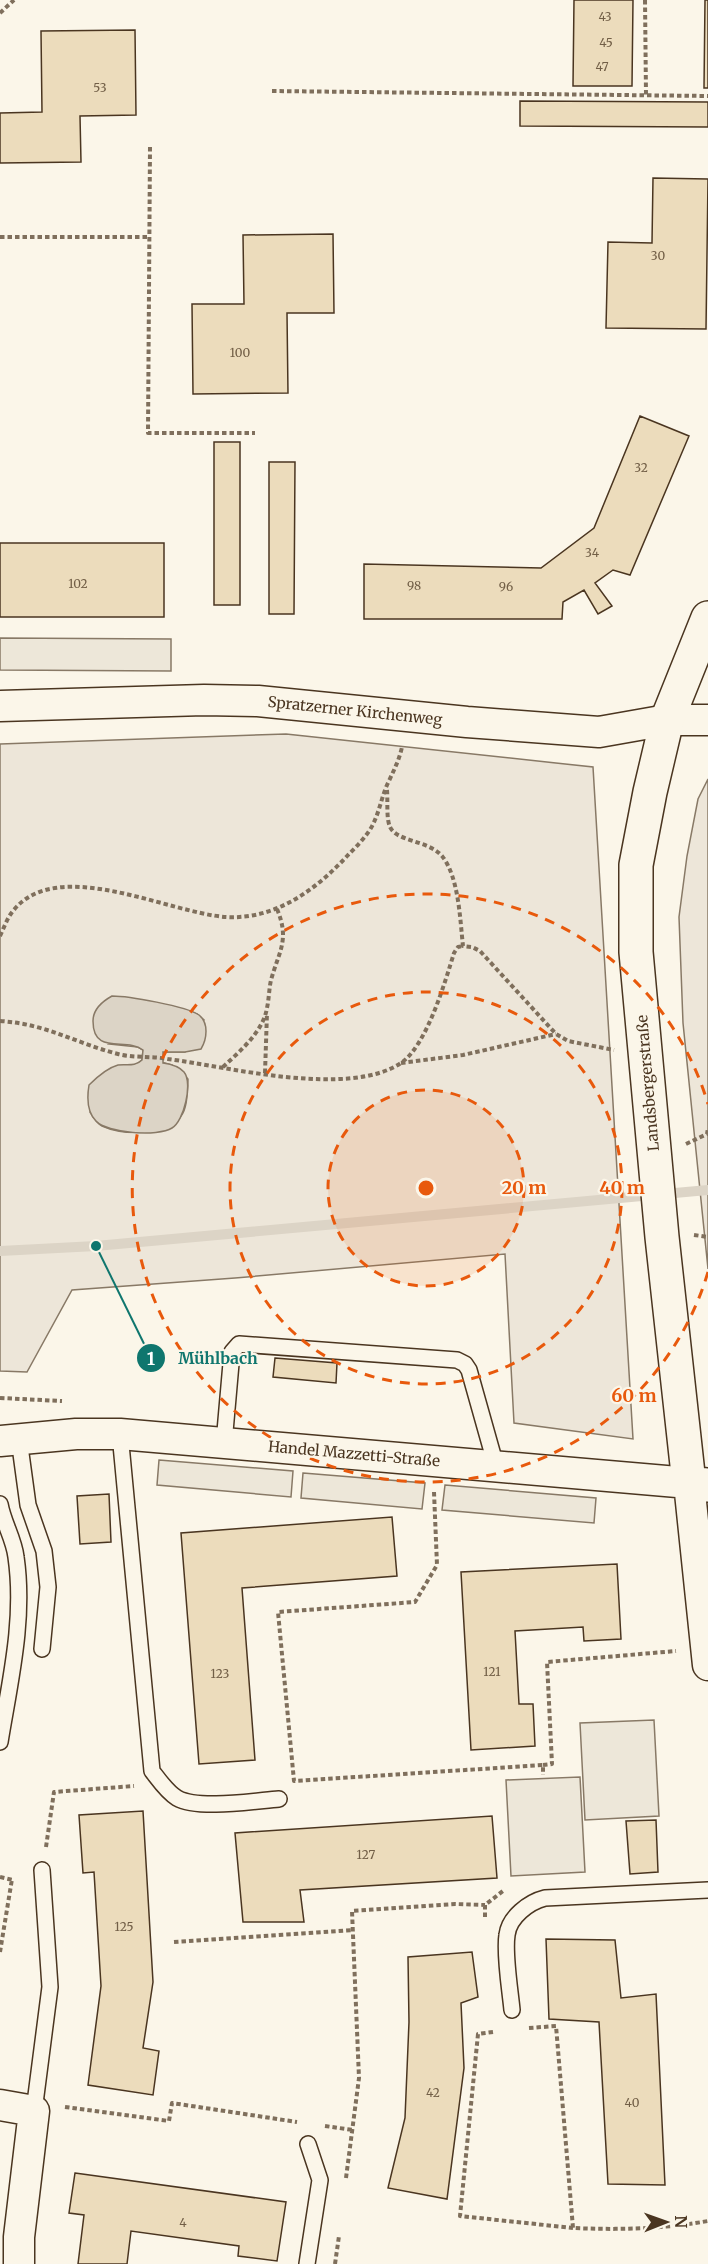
<svg xmlns="http://www.w3.org/2000/svg" width="708" height="2264" font-family="Merriweather,serif">
	<rect width="100%" height="100%" fill="#fbf6e9"/>
	<!-- green -->
	<path fill="#ede6d9" stroke="#887966" stroke-width="1.5" fill-rule="evenodd" d="M286 734 593 767 633 1439 514 1423 505 1254 235 1278 72 1290 27 1372 0 1371V744ZM171 1006 197 1014 204 1020 185 1052H163L161 1062 172 1065 188 1079C187 1090 188 1107 181 1116 168 1137 122 1135 102 1126 96 1123 93 1117 90 1112L125 1065H135L142 1060 143 1050 138 1047 109 1044Z
		M708 779V1269L683 1023 679 917 687 856 698 799Z"/>
	<!-- parking -->
	<path fill="#ede7d9" stroke="#887966" stroke-width="1.5" d="M0 638 171 639V671L0 670Z
		M159 1460 293 1471 291 1497 157 1485Z
		M303 1473 425 1483 422 1509 301 1498Z
		M445 1485 596 1498 594 1523 442 1510Z
		M654 1720 659 1816 585 1820 580 1723Z
		M580 1777 585 1872 511 1876 506 1780Z"/>
	<!-- water -->
	<path fill="#dcd4c6" stroke="#887966" stroke-width="1.5" d="M112 996C128 996 186 1006 199 1015 209 1023 207 1039 201 1049L185 1052H163V1063C170 1064 179 1066 184 1072 193 1083 184 1121 172 1128 158 1137 107 1133 96 1121 87 1112 87 1097 89 1085 97 1077 107 1068 118 1065 127 1064 135 1067 142 1060L143 1050C126 1037 93 1056 93 1021 93 1009 103 1001 112 996Z"/>
	<g fill="none" stroke-linecap="round" stroke-linejoin="round">
		<!-- stream -->
		<path stroke="#dcd4c6" stroke-width="10" d="M0 1251 96 1246 708 1190"/>
	</g>
	<!-- building -->
	<path fill="#ecdcbc" stroke="#4a3520" stroke-width="1.5" d="M574 0H633L632 86H573Z
		M705 0H708V88H704Z
		M135 30 136 115 80 116 81 162 0 163V113L42 112 41 31Z
		M520 101 708 102V127L520 126Z
		M653 178 708 179 706 329 606 328 608 242 652 243Z
		M333 234 334 313H287L288 393 193 394 192 304H244L243 235Z
		M640 416 689 436 630 575 613 570 595 583 612 606 598 614 584 590 563 602 562 619H364V564L541 568 594 528Z
		M214 442H240V605H214Z
		M269 462H295L294 614H269Z
		M0 543H164V617H0Z
		M275 1358 337 1363 336 1383 273 1377Z
		M109 1494 111 1542 80 1544 77 1496Z
		M392 1517 397 1576 242 1588 255 1760 199 1764 181 1533Z
		M617 1564 621 1639 584 1641 583 1627 515 1631 519 1704H533L535 1746 471 1750 461 1572Z
		M143 1811 153 1982 143 2048 159 2051 153 2095 88 2085 101 1986 94 1872 83 1873 79 1815Z
		M492 1816 497 1878 300 1890 304 1922H243L235 1833Z
		M656 1820 658 1872 630 1874 626 1821Z
		M546 1939 615 1940 621 1998 656 1994 665 2185 608 2184 599 2022 549 2019Z
		M472 1952 478 1997 461 2003 464 2068 447 2199 388 2188 405 2118 409 2022 408 1957Z
		M75 2173 286 2202 277 2261 238 2256 239 2246 131 2231 127 2264H78L84 2215 69 2213Z"/>
	<g fill="none" stroke-linecap="round" stroke-linejoin="round">
		<!-- lane casing -->
		<g stroke="#4a3520" stroke-width="18">
			<path id="lane" d="M120 1434 152 1771C159 1780 167 1792 177 1798 198 1810 254 1801 279 1799
				M19 1439 28 1505 44 1551 48 1587 42 1649
				M224 1443 232 1352 239 1344 457 1360 465 1364 469 1370 496 1466
				M0 1504C3 1522 14 1539 16 1557 25 1619 10 1681 0 1742
				M512 2010C510 1989 504 1954 507 1935 509 1917 529 1902 545 1898L708 1890
				M34 2111 50 1987 42 1870
				M307 2264 320 2180 308 2144"/>
		</g>
		<!-- street casing -->
		<g stroke="#4a3520" stroke-width="33">
			<path id="street" d="M0 706 204 700 258 701 467 722 599 732 667 720H708
				M0 1441 76 1434H120L689 1483 708 1665
				M0 2105 34 2111 19 2237V2264"/>
		</g>
		<!-- secondary casing -->
		<g stroke="#4a3520" stroke-width="36">
			<path id="secondary" d="M708 618 667 720 650 792 636 865V952L662 1237 689 1483 708 1485"/>
		</g>
		<!-- path -->
		<path stroke="#7f6f5c" stroke-width="4" stroke-dasharray="4.5 3" stroke-linecap="butt" d="M645 0 646 95
			M0 13 14 0
			M272 91 708 96
			M150 147 148 433H255
			M0 237H149
			M387 790C388 801 386 818 390 827 397 842 428 840 442 856 459 877 460 920 463 946L472 947 480 951 556 1034 568 1041 614 1050
			M0 936C4 928 7 918 13 911 57 855 168 913 226 917 275 920 316 890 348 855 356 847 365 838 371 828 379 814 381 799 387 785 393 772 399 761 402 747
			M0 1021C47 1024 75 1043 118 1054 134 1058 152 1056 168 1059 229 1067 348 1098 401 1063 427 1045 445 982 454 953L458 947 463 946
			M401 1063 463 1055 556 1034
			M223 1067C240 1051 263 1032 267 1008 269 999 269 989 271 980 279 951 290 940 277 909
			M265 1073 267 1013
			M686 1144 707 1134 708 1128
			M694 1235 708 1237
			M0 1398 62 1401
			M434 1492 437 1565 415 1602 278 1612 294 1781 543 1765V1775
			M543 1765 552 1764 547 1662 676 1651
			M46 1847 54 1792 134 1786
			M0 1877 13 1880
			M485 1917V1905L503 1891
			M174 1942 353 1930
			M0 1952 12 1879
			M529 2028 556 2026 573 2228C618 2230 663 2229 708 2221
			M493 2032 478 2034 460 2216 573 2228
			M65 2107 169 2121 172 2103 297 2122
			M325 2126 353 2130
			M346 2178 359 2078 352 1911 455 1904 485 1905
			M335 2264 339 2236"/>
		<!-- lane -->
		<use href="#lane" stroke="#fbf6e9" stroke-width="15"/>
		<!-- street -->
		<use href="#street" stroke="#fbf6e9" stroke-width="30"/>
		<!-- secondary -->
		<use href="#secondary" stroke="#fbf6e9" stroke-width="33"/>
	</g>
	<!-- distance rings -->
	<circle cx="426" cy="1188" r="98" fill="#e8590c" fill-opacity=".12"/>
	<g fill="none" stroke="#e8590c" stroke-width="3" stroke-dasharray="10 8">
		<circle cx="426" cy="1188" r="98"/>
		<circle cx="426" cy="1188" r="196"/>
		<path d="M708 1272A294 294 0 1 1 708 1104"/>
	</g>
	<g text-anchor="middle" stroke-width="4.5" stroke-linejoin="round" paint-order="stroke">
		<!-- number labels -->
		<g font-size="12" fill="#725f47">
			<text x="605" y="21">43</text>
			<text x="606" y="47">45</text>
			<text x="602" y="71">47</text>
			<text x="100" y="92">53</text>
			<text x="658" y="260">30</text>
			<text x="240" y="357">100</text>
			<text x="641" y="472">32</text>
			<text x="592" y="557">34</text>
			<text x="78" y="588">102</text>
			<text x="414" y="590">98</text>
			<text x="506" y="591">96</text>
			<text x="492" y="1676">121</text>
			<text x="220" y="1678">123</text>
			<text x="366" y="1859">127</text>
			<text x="124" y="1931">125</text>
			<text x="433" y="2097">42</text>
			<text x="632" y="2107">40</text>
			<text x="183" y="2227">4</text>
		</g>
		<!-- street labels -->
		<g font-size="15" fill="#4a3520" stroke="#fbf6e9">
			<text transform="translate(355 711) rotate(6)" y="5">Spratzerner Kirchenweg</text>
			<text transform="translate(648 1083) rotate(-95)" y="5">Landsbergerstraße</text>
			<text transform="translate(354 1454) rotate(5)" y="5">Handel Mazzetti-Straße</text>
		</g>
	</g>
	<circle cx="426" cy="1188" r="9" fill="#e8590c" stroke="#fbf6e9" stroke-width="3"/>
	<g font-size="18" text-anchor="middle" font-weight="bold" fill="#e8590c" stroke="#fbf6e9" stroke-width="4.5" stroke-linejoin="round" paint-order="stroke">
		<text x="524" y="1194">20 m</text>
		<text x="622" y="1194">40 m</text>
		<text x="634" y="1402">60 m</text>
	</g>
	<!-- callouts -->
	<path fill="none" stroke="#0f766e" stroke-width="2" d="M96 1246L151 1358"/>
	<g fill="#0f766e" stroke="#fbf6e9" stroke-width="2">
		<circle cx="96" cy="1246" r="6"/>
		<circle cx="151" cy="1358" r="15"/>
	</g>
	<g font-size="18" text-anchor="middle" font-weight="bold" fill="#fff">
		<text x="151" y="1365">1</text>
	</g>
	<g font-size="16" text-anchor="middle" font-weight="bold" fill="#0f766e" stroke="#fbf6e9" stroke-width="4.5" stroke-linejoin="round" paint-order="stroke">
		<text x="218" y="1364">Mühlbach</text>
	</g>
	<!-- north arrow -->
	<g transform="translate(666 2222) rotate(89)" stroke="#fbf6e9" stroke-width="4.5" paint-order="stroke">
	<path d="M0-4.5L10 22L0 15L-10 22Z" fill="#4a3520"/>
	<text y="-9" font-size="16" font-weight="bold" text-anchor="middle" fill="#4a3520">N</text>
	</g>
</svg>
